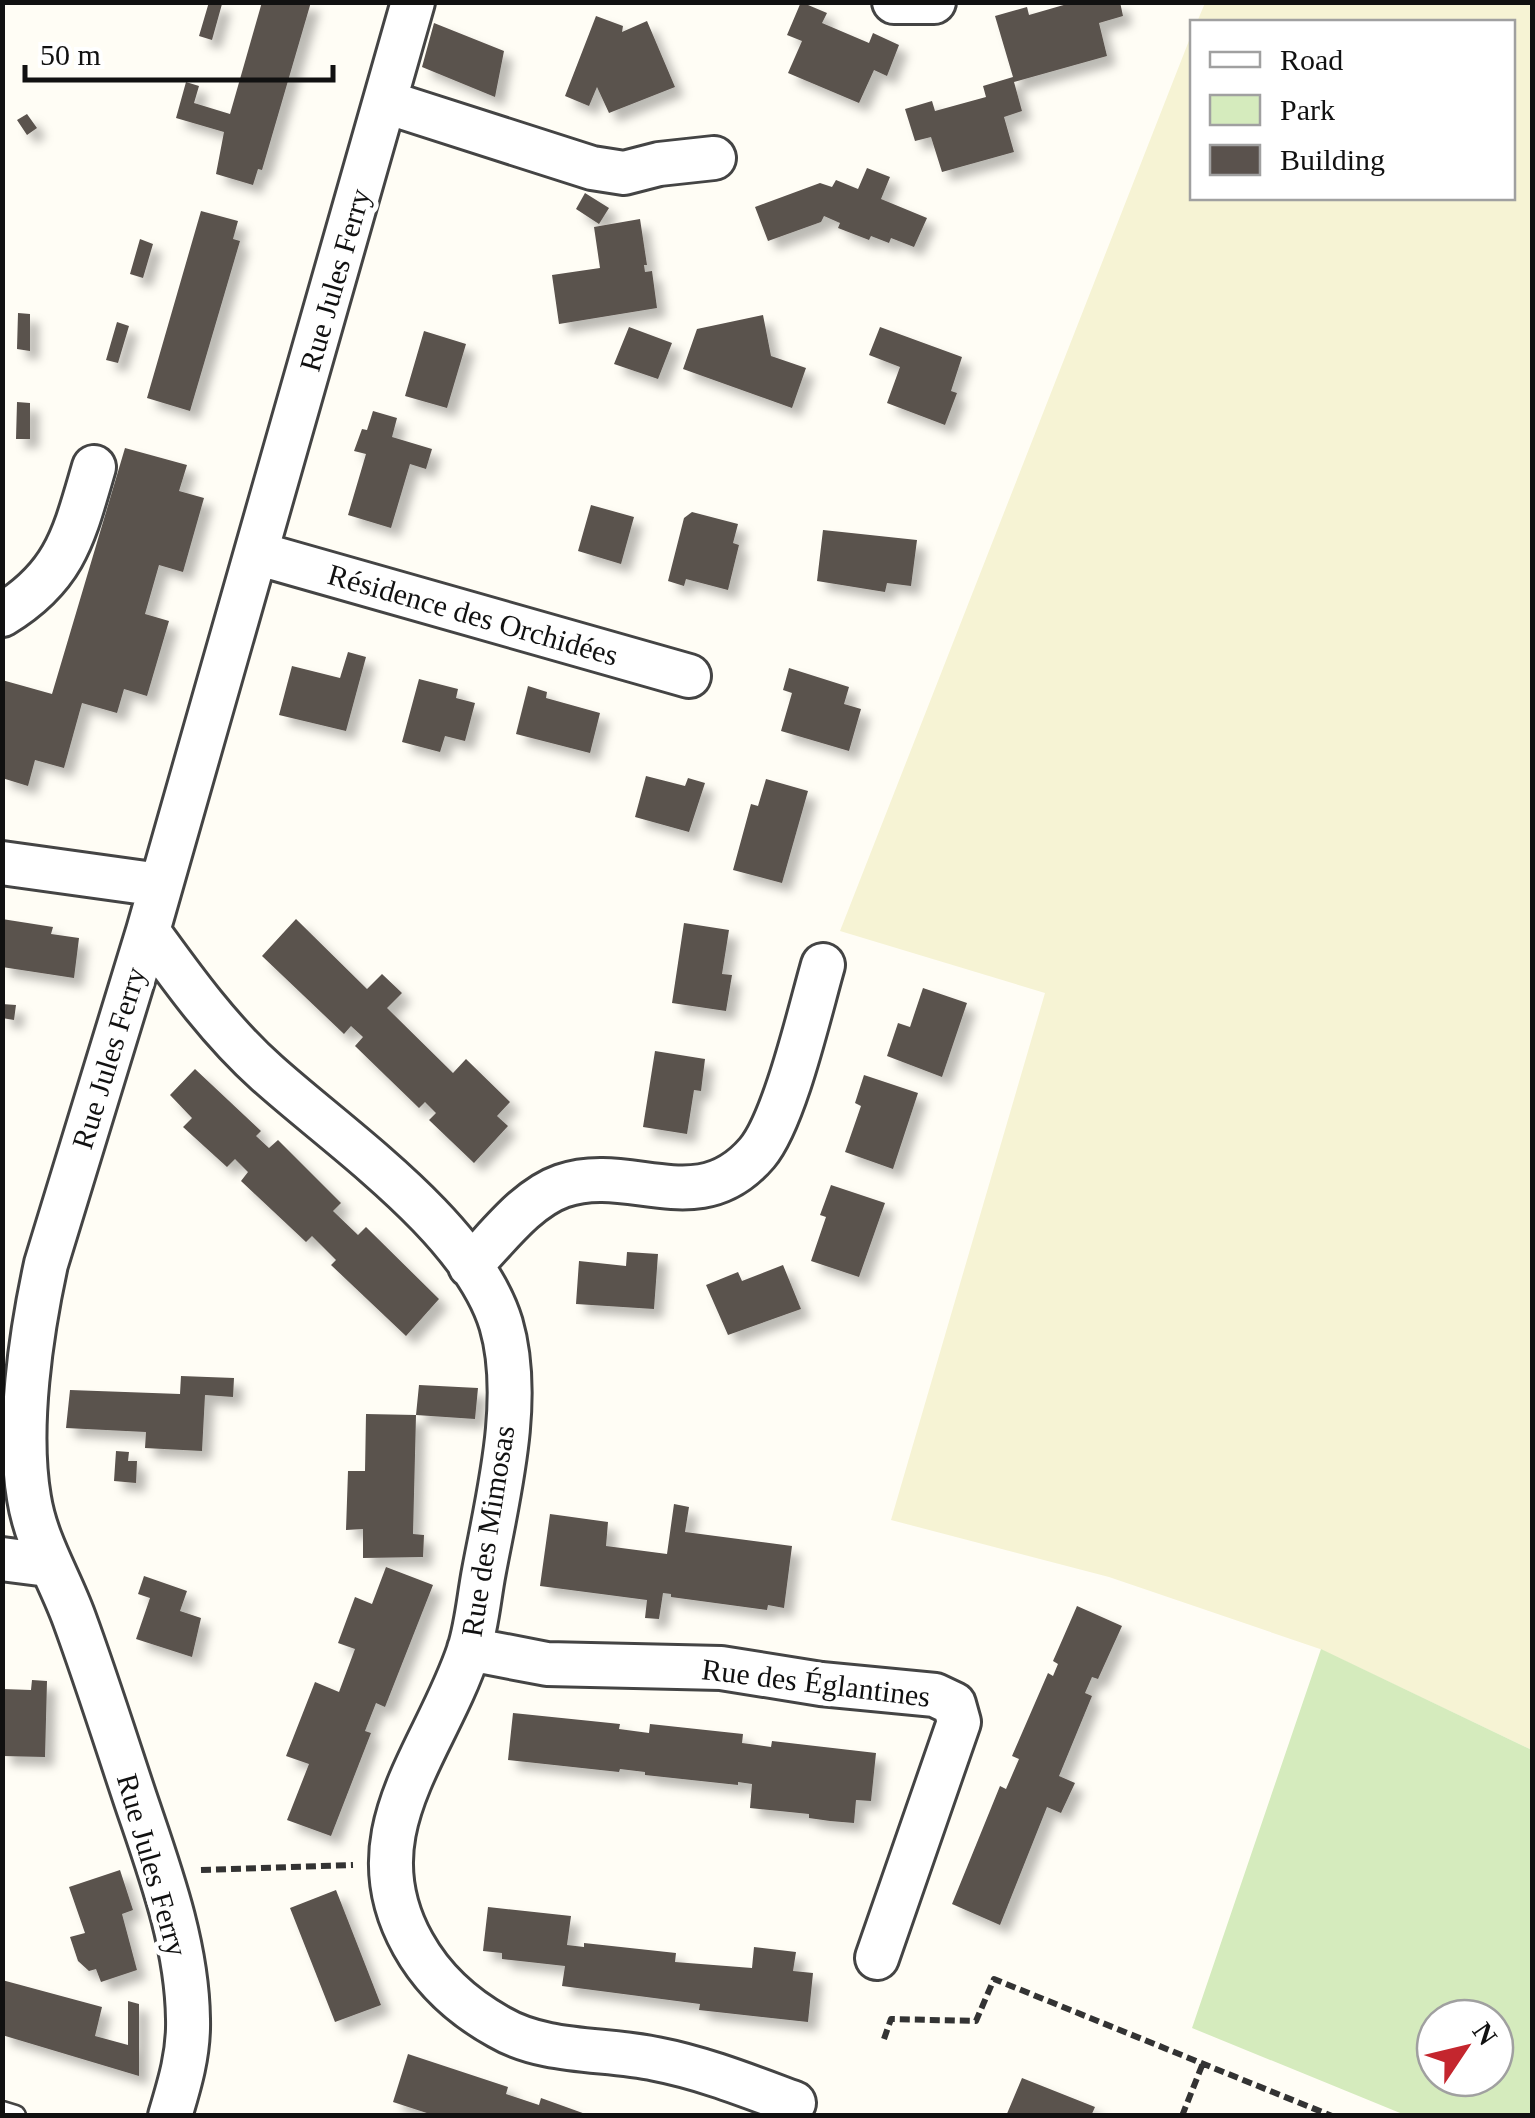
<svg xmlns="http://www.w3.org/2000/svg" width="1535" height="2118" font-family="Georgia,serif">
	<defs>
		<filter id="shadow"><feDropShadow dx="9" dy="9" stdDeviation="5" flood-color="#0004"/></filter>
	</defs>
	<rect width="100%" height="100%" fill="#fffdf5"/>
	<!-- farmland -->
	<path fill="#f6f3d4" d="M1205 3H1532V1750L1320 1649 1109 1577 891 1520 1045 993 840 931 1192 33V198H1512V22H1197Z"/>
	<!-- green -->
	<path fill="#d5ebbd" fill-rule="evenodd" d="M1321 1649 1532 1750V2115H1405L1192 2028ZM1435 2018H1495V2078H1435Z"/>
	<!-- building -->
	<path fill="#5a524d" filter="url(#shadow)" d="M209 2 222 4 212 40 199 36Z
		M262 2H311L262 170 258 169 253 185 216 174 224 132 176 118 186 82 199 86 194 103 230 114Z
		M801 2 827 13 822 23 869 43 873 33 899 45 887 76 874 70 859 103 788 73 802 41 787 35Z
		M1074 2H1120L1123 16 1099 23 1107 56 1014 82 1022 111 1004 117 1014 152 942 172 931 137 915 141 905 109 932 101 935 111 986 97 983 86 1013 77 995 16 1027 7 1029 15Z
		M596 16 623 26 622 32 647 21 675 87 609 113 597 87 589 106 565 96Z
		M434 23 504 51 495 97 422 67Z
		M27 114 37 128 27 135 17 120Z
		M867 168 890 177 881 199 927 218 914 247 891 238 889 243 871 236 869 240 838 228 840 223 824 216 821 222 768 241 755 207 820 183 832 187 836 180 858 189Z
		M585 193 609 208 599 224 576 209Z
		M201 211 238 221 233 239 240 241 190 411 147 398Z
		M640 219 647 265H644L645 272 652 271 657 308 559 324 552 275 600 268 594 227Z
		M140 239 153 244 143 278 130 274Z
		M18 313 30 314V351L17 349Z
		M763 315 771 356 806 368 792 408 683 369 697 329Z
		M117 322 129 326 118 363 106 360Z
		M629 327 672 343 658 379 614 364Z
		M880 327 962 357 951 391 957 393 945 425 887 403 900 367 869 355Z
		M424 331 466 344 447 408 405 396Z
		M17 402 30 403V439H16Z
		M373 411 397 418 392 437 432 449 426 469 410 464 391 528 348 515 366 454 354 451 362 429 367 430Z
		M125 448 187 465 179 491 204 498 183 572 159 565 145 614 169 621 147 696 124 689 117 713 82 703 64 768 35 760 28 786 2 778V680L52 694Z
		M591 505 634 517 621 564 578 551Z
		M692 512 738 524 733 543 739 545 728 590 686 579 684 586 668 581 684 518Z
		M823 530 917 540 911 586 887 583 885 592 817 581Z
		M348 652 366 657 346 731 279 715 292 666 340 678Z
		M789 668 849 687 844 704 861 709 849 751 781 731 792 693 783 690Z
		M419 679 458 689 456 698 475 703 465 741 445 736 440 752 402 742Z
		M528 686 547 692 546 698 600 713 590 753 516 734Z
		M646 776 685 786 688 778 705 783 689 832 635 817Z
		M766 779 808 791 782 883 733 870 751 804 758 806Z
		M2 919 53 927 51 934 79 938 74 978 2 967Z
		M296 919 367 989 382 974 402 993 387 1008 453 1073 466 1059 510 1102 497 1116 508 1126 474 1163 429 1120 436 1113 425 1102 419 1108 355 1046 363 1037 351 1026 344 1034 262 956Z
		M684 923 729 930 722 974 732 975 726 1011 672 1003Z
		M923 988 967 1003 942 1077 887 1056 898 1023 910 1027Z
		M2 1004 16 1005 14 1020 2 1018Z
		M655 1051 705 1059 701 1091 694 1090 687 1134 643 1127Z
		M195 1069 261 1131 256 1136 269 1148 278 1140 341 1203 333 1211 358 1235 366 1227 439 1299 406 1336 331 1265 336 1260 312 1236 306 1242 241 1181 248 1172 235 1159 227 1167 183 1127 192 1118 170 1095Z
		M864 1075 918 1093 893 1169 845 1152 861 1106 855 1103Z
		M831 1185 885 1203 859 1277 811 1261 826 1217 820 1215Z
		M627 1252 658 1254 654 1309 576 1304 579 1261 626 1266Z
		M783 1265 801 1309 728 1335 706 1285 738 1272 742 1281Z
		M181 1376 234 1378 233 1397 205 1395 202 1451 145 1448 146 1432 66 1428 70 1390 180 1394Z
		M419 1385 478 1388 475 1419 416 1415 413 1534 424 1535 423 1557 363 1558V1529L346 1530 348 1471H365L366 1414 416 1415Z
		M116 1451 129 1452 128 1461H137L136 1483 114 1481Z
		M674 1504 689 1507 685 1532 792 1546 784 1608 768 1605 767 1610 671 1597V1594L663 1593 659 1619 645 1618 647 1600 540 1586 550 1514 608 1522 606 1546 667 1554Z
		M386 1567 433 1585 385 1707 376 1703 365 1731 371 1733 331 1836 287 1820 309 1764 286 1756 315 1682 339 1692 355 1649 338 1643 355 1597 372 1604Z
		M144 1576 187 1591 180 1611 201 1618 192 1657 136 1639 150 1598 138 1594Z
		M1077 1606 1122 1626 1098 1679 1092 1677 1085 1693 1092 1696 1059 1776 1075 1783 1061 1813 1047 1807 1000 1925 952 1904 1000 1786 1006 1789 1019 1759 1012 1756 1048 1673 1053 1676 1058 1664 1053 1661Z
		M32 1680 47 1681 45 1757 2 1756V1689L31 1690Z
		M513 1713 620 1724 619 1729 649 1733 650 1724 743 1734 742 1743 757 1745 771 1747 772 1741 876 1753 871 1801 856 1800 854 1823 830 1821 809 1818V1814L750 1808 752 1784 738 1782V1785L645 1775V1772L620 1769 619 1772 508 1760Z
		M120 1870 133 1910 122 1914 137 1970 101 1982 96 1969 89 1971 78 1961 70 1937 85 1933 69 1887Z
		M336 1890 381 2005 335 2022 290 1908Z
		M488 1907 571 1916 567 1945 584 1947V1943L676 1953 675 1962 752 1968 754 1947 796 1952 793 1971 813 1973 808 2022 699 2010 700 2004 562 1986 565 1966 502 1959V1953L483 1951Z
		M2 1980 102 2007 95 2036 128 2045V2001L139 2004V2076L2 2035Z
		M408 2054 508 2087 506 2094 539 2105 541 2098 591 2116H436L393 2102Z
		M1022 2078 1095 2107 1091 2116H1006Z"/>
	<g fill="none" stroke-linecap="round" stroke-linejoin="round">
		<!-- service casing -->
		<g stroke="#444" stroke-width="25">
			<path id="service" d="M2 2112 15 2116"/>
		</g>
		<!-- minor casing -->
		<g stroke="#444" stroke-width="48">
			<path id="minor" d="M894 2H934
				M386 102 592 168 624 173 659 164 714 158
				M256 553 689 676
				M2 615C66 576 74 535 94 467
				M2 863 160 885
				M148 931C184 981 221 1032 267 1073 339 1138 472 1228 501 1324 523 1399 498 1496 484 1571 479 1597 477 1625 469 1650 435 1753 351 1833 413 1944 433 1980 463 2007 499 2027 545 2054 604 2048 656 2059 703 2068 748 2086 794 2103
				M470 1266C496 1240 525 1199 562 1186 630 1162 698 1222 757 1153 785 1120 810 1010 823 965
				M2 1559 48 1565
				M469 1649 547 1664 721 1668 821 1684 935 1695 954 1704 959 1722 877 1958
				M170 2116C180 2083 189 2053 188 2019 187 1943 159 1869 135 1798 115 1738 96 1678 74 1618 59 1577 36 1542 29 1498 17 1428 31 1333 46 1264L148 931 413 2"/>
		</g>
		<!-- path -->
		<path stroke="#333" stroke-width="6" stroke-dasharray="10 5" stroke-linecap="butt" d="M201 1870 353 1865
			M884 2039 891 2019 976 2021 994 1979 1332 2116
			M1182 2116 1203 2063"/>
		<!-- service -->
		<use href="#service" stroke="#fff" stroke-width="20"/>
		<!-- minor -->
		<use href="#minor" stroke="#fff" stroke-width="42"/>
	</g>
	<g text-anchor="middle" stroke-width="10" stroke-linejoin="round" paint-order="stroke">
		<!-- street labels -->
		<g font-size="30" fill="#111" stroke="#fff">
			<text transform="translate(335 280) rotate(-74)" y="10">Rue Jules Ferry</text>
			<text transform="translate(473 615) rotate(16)" y="10">Résidence des Orchidées</text>
			<text transform="translate(109 1058) rotate(-73)" y="10">Rue Jules Ferry</text>
			<text transform="translate(488 1531) rotate(-81)" y="10">Rue des Mimosas</text>
			<text transform="translate(816 1683) rotate(7)" y="10">Rue des Églantines</text>
			<text transform="translate(152 1865) rotate(74)" y="10">Rue Jules Ferry</text>
		</g>
	</g>
	<!-- border -->
	<rect width="1535" height="2118" fill="none" stroke="#111111" stroke-width="10"/>
	<!-- legend -->
	<rect x="1190" y="20" width="325" height="180" fill="#ffffff" stroke="#a0a0a0" stroke-width="2.5"/>
	<rect x="1210" y="52" width="50" height="15" fill="#ffffff" stroke="#a0a0a0" stroke-width="2.5"/>
	<text x="1280" y="70" font-size="30" fill="#111111">Road</text>
	<rect x="1210" y="95" width="50" height="30" fill="#d5ebbd" stroke="#a0a0a0" stroke-width="2.5"/>
	<text x="1280" y="120" font-size="30" fill="#111111">Park</text>
	<rect x="1210" y="145" width="50" height="30" fill="#5a524d" stroke="#a0a0a0" stroke-width="2.5"/>
	<text x="1280" y="170" font-size="30" fill="#111111">Building</text>
	<!-- north arrow -->
	<g transform="translate(1465 2048) rotate(55)"><circle r="48" fill="#ffffff" stroke="#a0a0a0" stroke-width="2.5"/>
	<path d="M0-8L18 38L0 25L-18 38Z" fill="#c4262e"/>
	<text y="-15" font-size="28" font-weight="bold" text-anchor="middle" fill="#111111">N</text>
	</g>
	<!-- scale -->
	<path d="M25 65v15h308v-15" fill="none" stroke="#111111" stroke-width="5"/>
	<text x="40" y="65" font-size="30" fill="#111111" stroke="#ffffff" stroke-width="8" paint-order="stroke">50 m</text>
</svg>
